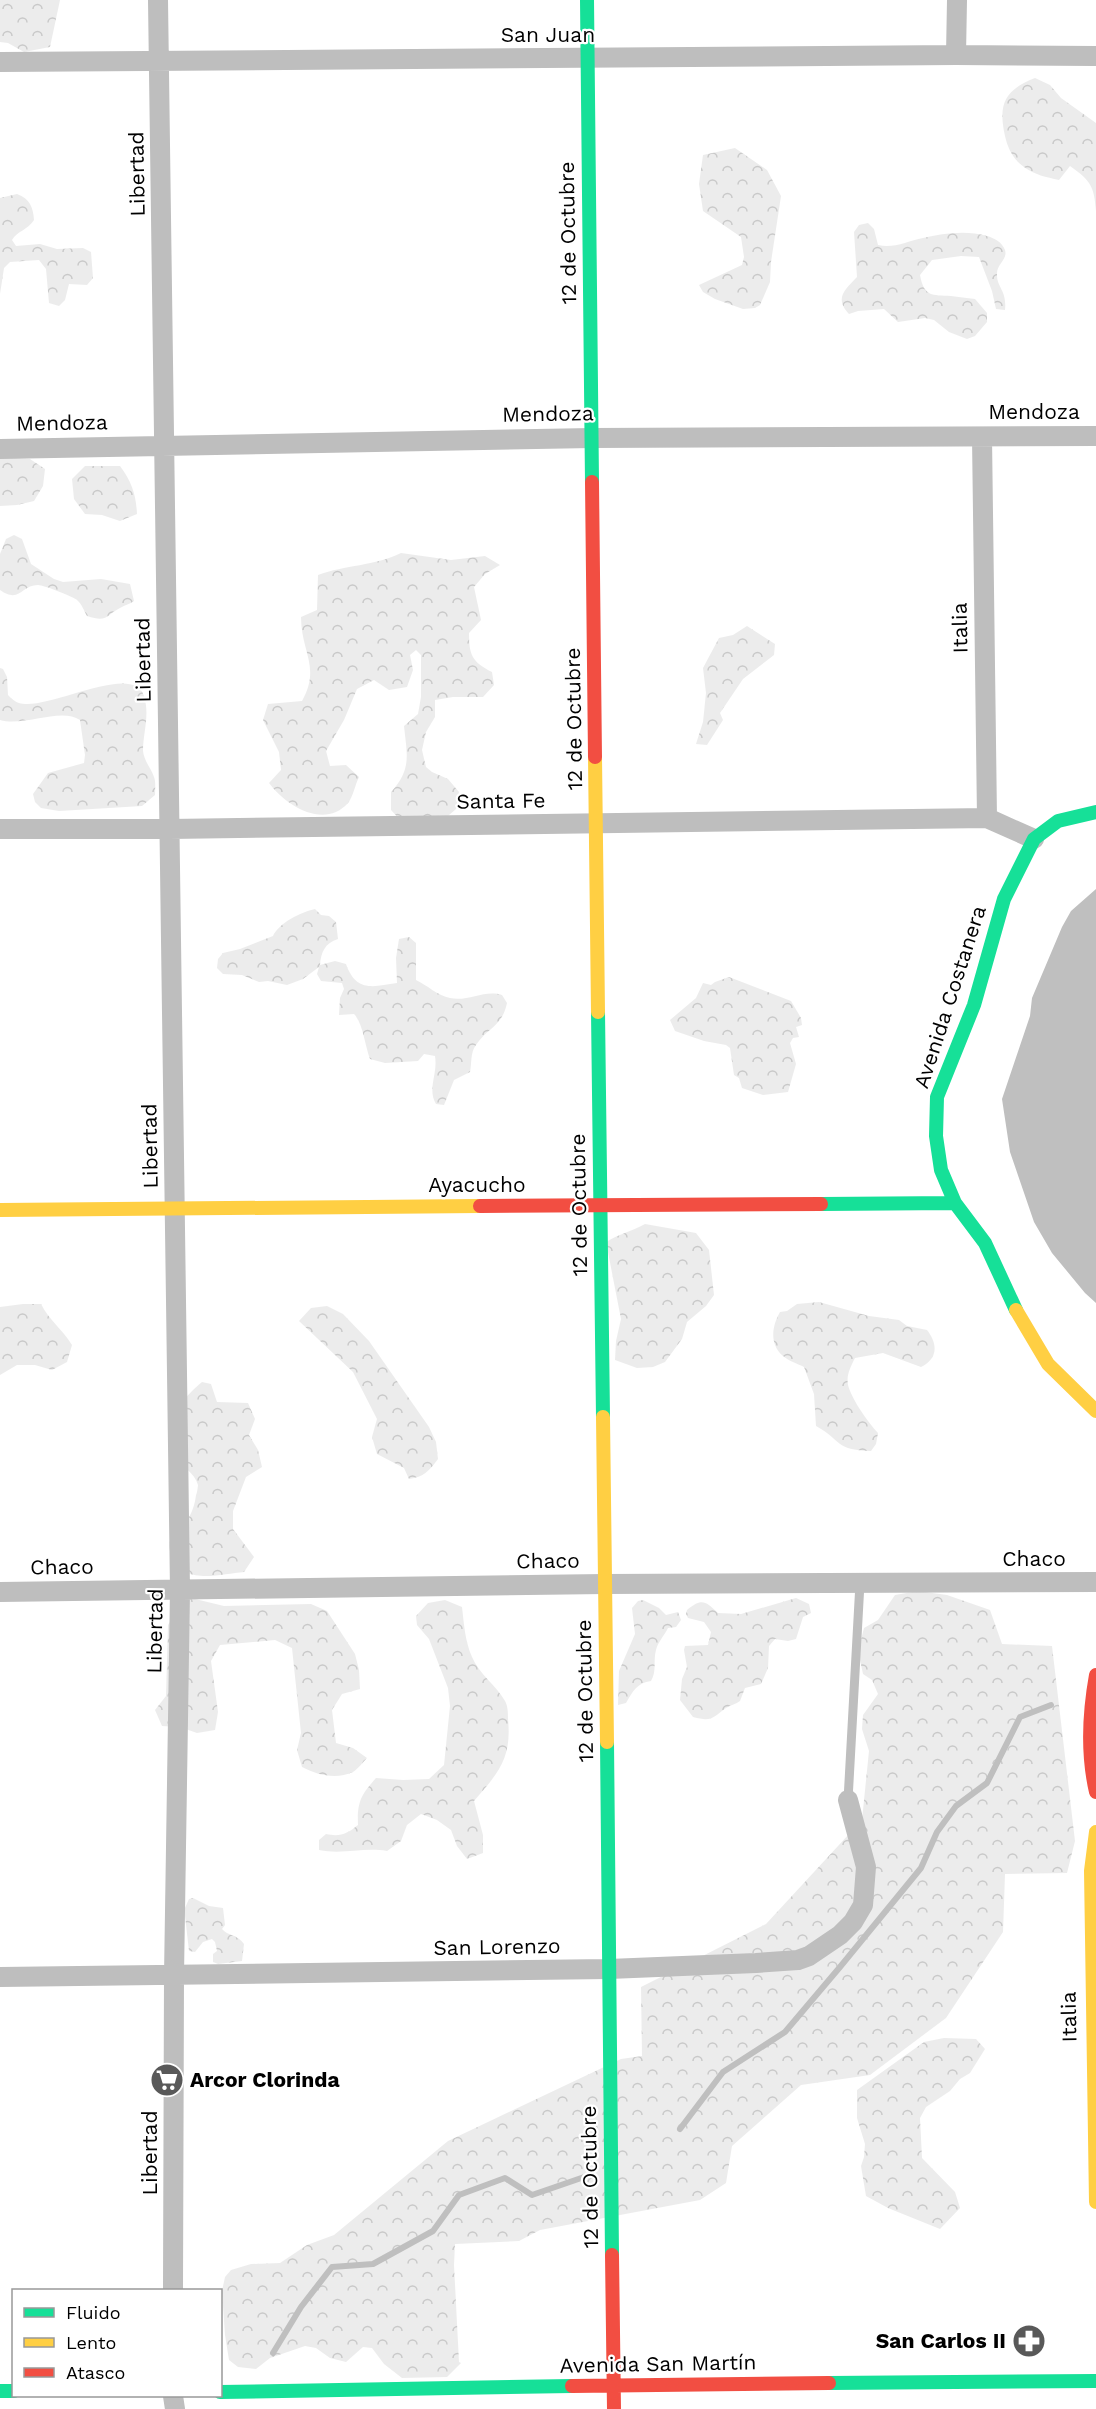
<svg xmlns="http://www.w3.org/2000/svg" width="1096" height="2409" font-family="'Work Sans',sans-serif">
	<defs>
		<pattern id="forest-crowns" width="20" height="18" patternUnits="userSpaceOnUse" patternTransform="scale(1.5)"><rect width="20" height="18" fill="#ececec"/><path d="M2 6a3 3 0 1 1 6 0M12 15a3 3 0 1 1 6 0" fill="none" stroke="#c9c9c9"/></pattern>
	</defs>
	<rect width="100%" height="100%" fill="#fff"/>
	<!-- forest -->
	<path fill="url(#forest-crowns)" d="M0 0H60L50 47 24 52 8 43 0 42Z
		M1035 78 1050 85 1061 98 1096 123V211C1094 186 1091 181 1070 166L1059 180C1046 177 1035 175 1024 167 1013 159 1008 149 1005 136 998 105 1004 90 1035 78Z
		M735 148 767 170 781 196 771 262 770 282 760 305 755 308 743 309 715 299 703 292 699 285 742 265 744 257 741 237 703 211 699 184 703 155Z
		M17 194C30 199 33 207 34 220 28 230 17 231 12 240L16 246 40 244 57 249 83 248 91 252 93 278 87 285 69 284 65 300 59 306 49 303 46 269 39 260 10 262 4 268 0 294V198Z
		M868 223 874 229 878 245C893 249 908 241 923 238 943 233 967 230 987 236 994 238 1002 242 1005 250 1008 260 996 264 997 275 997 288 1007 290 1005 310L996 309 992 291 979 257 961 256 932 260 920 275C924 297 932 295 951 296 958 297 967 298 975 299L987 313V322L975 336 967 339 949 332 934 320 925 318 898 322 884 309 858 311 849 314C834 298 845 290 857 277L854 232 859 225Z
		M0 457 30 459 45 469 43 486 34 501 17 505 0 506Z
		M85 466H120C132 482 136 495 137 514L120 521 102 515 85 514 74 499 72 479Z
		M14 535 22 539 31 564 54 579 63 582 101 579 130 584 134 601C130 604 125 605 120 608 106 615 108 623 87 616 84 611 82 604 77 600 74 597 44 585 38 585 21 585 20 604 0 590V554L6 539Z
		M401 553 451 560 485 556 500 565 485 574 474 587 481 620 469 633C469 655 472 662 492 672L494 685 483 697H453L435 700V717L426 732 422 750 426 767 432 772 448 779 459 792 456 809 441 822 403 823 391 810V792C412 769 407 755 404 726L418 714 421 697V655L416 650 410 655 413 670 407 687 389 690 374 680 357 689 344 720 326 751 330 766 346 765 359 777C355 785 353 797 348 803 324 830 285 805 269 783L281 770 279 752 263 720 268 704 302 701C321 667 301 652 301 617L317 610 318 575C345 565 375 566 401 553Z
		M747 626 775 644 774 655 743 679 720 713 723 720 707 745 696 744 703 722 706 693 703 668 719 638 733 635Z
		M0 668 3 669 7 677 8 695C11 698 15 702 19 703 47 712 133 661 144 696 150 715 143 733 143 751 144 761 151 768 154 777 156 782 155 789 155 795L142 806 59 811 41 808 35 802 33 794 48 773 84 763 85 755 80 720C61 707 24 727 0 720Z
		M315 909 321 915 329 916 336 922 338 939C325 943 321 952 320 965L335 961 346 964C356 992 372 987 397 983L396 958 399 939 409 937 416 943V980C427 985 438 996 450 998 468 1002 485 989 502 995L507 1003C502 1027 488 1027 476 1045 470 1053 472 1063 470 1072L454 1080 444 1105 436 1104C427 1089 438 1074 435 1056L424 1054 418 1061 385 1063 370 1059C365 1046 363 1023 354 1014L339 1015 340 998 344 989 342 983 321 981 317 974 319 967 303 979 287 985 268 981 259 982 242 975 223 974 217 968 218 959 223 953 240 949 273 936C279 923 301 912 315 909Z
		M729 977 791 1001 801 1018 802 1025 796 1027 799 1037 793 1038 790 1043 796 1064 788 1092 763 1095 742 1088 739 1078 734 1075 730 1048 726 1045 704 1041 675 1031 670 1020 696 998 703 983 711 985 715 982Z
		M645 1224 696 1233 709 1250 714 1295 706 1306 687 1322 682 1339 665 1362 653 1367 637 1368 615 1360 616 1341 621 1319 606 1242C619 1234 632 1231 645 1224Z
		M819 1302 869 1316 899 1320 907 1326 927 1330C938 1344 938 1359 921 1367L883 1353 855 1358C851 1366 846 1375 848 1385 852 1400 868 1422 878 1433L876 1444 871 1451C834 1450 843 1441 816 1426L814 1394 804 1367C798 1364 789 1361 783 1356 769 1344 772 1326 780 1312L787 1311 797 1304Z
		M23 1304H41C49 1320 62 1329 72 1345L67 1362 52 1370 35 1365H17L0 1375V1307Z
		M327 1306 343 1314 369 1341 429 1427 436 1442 438 1459C429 1471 424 1477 409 1479L404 1468 377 1454 372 1437 377 1419 353 1372 299 1321 311 1308Z
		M202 1382 211 1384 217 1402 248 1403 255 1419 249 1435 258 1450 262 1467 246 1477 233 1511V1529L254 1557 244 1572C221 1574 185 1585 173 1559 162 1537 177 1534 187 1520 192 1513 195 1504 196 1495 197 1494 198 1486 198 1485 195 1473 181 1466 175 1456 158 1429 181 1399 202 1382Z
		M918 1591 947 1595 990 1610 1002 1644 1052 1646 1075 1841 1067 1873 1005 1874 1003 1932 946 2018 870 2075 801 2085 732 2146 726 2183 700 2200 540 2230 519 2241 455 2244 454 2265 459 2362 461 2363 447 2377 402 2378 384 2364 372 2348 363 2347 346 2362 330 2358 316 2348 305 2346 270 2358 256 2369 238 2367 229 2360 225 2335 222 2291 225 2277 231 2270 251 2264 280 2263 307 2245 334 2235 448 2141 621 2059 642 2056 641 1987 766 1924 862 1820 869 1751 862 1729 863 1715 878 1694 872 1680 863 1674 858 1651 864 1628 878 1620 895 1595Z
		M191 1598 224 1606 311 1604 327 1611 355 1654 359 1670 360 1689 342 1694 332 1710 336 1743 353 1748 367 1758C363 1762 358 1769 353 1772 336 1780 317 1775 302 1767L297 1750 301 1733 292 1648 275 1640 220 1645 211 1661 218 1712 215 1730 197 1733 180 1727 162 1726 155 1710 166 1696 168 1625 178 1609Z
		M796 1598 809 1604 811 1613 803 1617 796 1639 788 1641 775 1639 769 1646 768 1668 761 1684 745 1688 740 1701C736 1704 731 1705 726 1708 712 1718 712 1722 693 1717L680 1700 682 1679 687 1667 684 1650 685 1646 708 1645 711 1632 704 1622 688 1618 686 1614 687 1610C702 1598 705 1601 718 1613L741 1614Z
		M445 1600 462 1607C464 1624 465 1641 472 1657 479 1674 496 1685 505 1701 508 1706 508 1714 508 1719 512 1759 498 1773 474 1801L483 1835V1853L467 1859 457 1846 451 1830 437 1820 421 1814 407 1825 401 1841 387 1851C363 1847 343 1855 319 1850V1840L326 1834C340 1837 347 1834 358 1825 357 1802 361 1795 376 1778L403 1780 429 1779 444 1765 450 1706 448 1688 429 1639 417 1625 416 1616 428 1603Z
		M643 1600 659 1608 666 1615 678 1612 681 1620 676 1627 668 1628C664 1636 658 1642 656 1650 653 1661 657 1671 651 1681 637 1683 633 1691 626 1703L618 1705 619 1671 635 1634 632 1608 638 1601Z
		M193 1898 209 1906 223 1908 225 1925 222 1929C228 1936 237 1934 244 1944L242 1961 218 1964 213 1962V1954L217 1951 215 1942 212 1939 203 1942 195 1952 189 1951 185 1916V1908L189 1899Z
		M944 2038 976 2039 985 2049 970 2073 960 2079 950 2091 926 2107 920 2118 922 2158 955 2192 960 2208 940 2229 888 2208 866 2196 861 2166 864 2157 865 2144 857 2118V2090L924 2042Z"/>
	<!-- water -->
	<path fill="#bfbfbf" d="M1096 889V1303L1085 1293 1052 1253 1034 1222 1010 1152 1002 1099 1030 1016 1032 998 1062 927 1071 911Z"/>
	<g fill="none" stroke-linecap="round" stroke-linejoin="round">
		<!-- stream -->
		<path stroke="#bfbfbf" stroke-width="6" d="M680 2129 723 2072 785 2032 840 1967 921 1868 937 1832 956 1806 987 1783 1020 1717 1051 1705
			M273 2353 301 2307 332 2267 373 2264 433 2231 459 2195 505 2178 532 2195 590 2175"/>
		<!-- lane -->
		<path stroke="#bebebe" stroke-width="9" d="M848 1800 860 1583"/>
		<!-- street -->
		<path stroke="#bebebe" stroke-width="20" d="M158 0 180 1590 174 1976 173 2290
			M956 55 957 0
			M0 62 956 55 1096 56
			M982 437 987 818
			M0 449 592 438 1096 436
			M0 829H170L987 818 1034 839
			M0 1592 605 1584 1096 1582
			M0 1977 609 1969 756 1963 798 1960 809 1956 840 1935 853 1922 863 1905 866 1867 848 1800
			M173 2396 175 2409"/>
		<!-- fast -->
		<path stroke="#16e098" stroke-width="14" d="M587 0 592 482
			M598 1012 603 1417
			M821 1204 955 1203
			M1016 1310 985 1243 955 1203 941 1170 936 1136 937 1097 974 1005 1004 899 1034 839 1058 821 1096 812
			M607 1742 612 2255
			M829 2383 1096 2381
			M0 2391H14
			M220 2392 572 2386"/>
		<!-- slow -->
		<path stroke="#ffcf43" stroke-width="14" d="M595 757 598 1012
			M0 1210 480 1206
			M1016 1310 1048 1364 1096 1411
			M603 1417 607 1742
			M1096 1832 1091 1871 1096 2202"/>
		<!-- jam -->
		<path stroke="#f24e42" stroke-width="14" d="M592 482 595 757
			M480 1206 821 1204
			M1096 1675C1089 1714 1087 1753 1096 1792
			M612 2255 614 2409
			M572 2386 829 2383"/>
	</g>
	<!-- icons -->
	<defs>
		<g id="supermarket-disc" transform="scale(1.725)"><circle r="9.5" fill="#595959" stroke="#fff"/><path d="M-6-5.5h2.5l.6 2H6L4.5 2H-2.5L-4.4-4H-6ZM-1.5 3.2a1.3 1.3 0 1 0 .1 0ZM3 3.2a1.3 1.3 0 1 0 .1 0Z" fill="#fff"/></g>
		<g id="pharmacy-disc" transform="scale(1.725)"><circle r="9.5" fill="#595959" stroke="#fff"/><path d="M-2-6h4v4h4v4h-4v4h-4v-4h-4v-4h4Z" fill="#fff"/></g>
	</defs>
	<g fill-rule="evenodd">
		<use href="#supermarket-disc" x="167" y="2080"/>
		<use href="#pharmacy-disc" x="1029" y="2341"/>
	</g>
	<g text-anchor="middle" stroke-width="4.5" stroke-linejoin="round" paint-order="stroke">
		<!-- street labels -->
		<g font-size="21" fill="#000" stroke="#fff">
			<text x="548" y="42">San Juan</text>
			<text transform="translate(137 174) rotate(-91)" y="7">Libertad</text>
			<text transform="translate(568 233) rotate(-91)" y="7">12 de Octubre</text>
			<text x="1034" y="419">Mendoza</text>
			<text transform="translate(548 414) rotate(-1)" y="7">Mendoza</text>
			<text transform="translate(62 423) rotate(-1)" y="7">Mendoza</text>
			<text transform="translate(960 628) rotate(-91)" y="7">Italia</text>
			<text transform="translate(143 660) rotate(-91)" y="7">Libertad</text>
			<text transform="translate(574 719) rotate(-91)" y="7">12 de Octubre</text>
			<text transform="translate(501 801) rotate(-1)" y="7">Santa Fe</text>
			<text transform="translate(950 997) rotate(-72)" y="7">Avenida Costanera</text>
			<text transform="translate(150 1146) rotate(-91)" y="7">Libertad</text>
			<text x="477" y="1192">Ayacucho</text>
			<text transform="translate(579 1205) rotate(-91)" y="7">12 de Octubre</text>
			<text x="1034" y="1566">Chaco</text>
			<text transform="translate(548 1561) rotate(-1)" y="7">Chaco</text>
			<text transform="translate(62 1567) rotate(-1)" y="7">Chaco</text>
			<text transform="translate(155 1631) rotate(-89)" y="7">Libertad</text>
			<text transform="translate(585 1691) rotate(-91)" y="7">12 de Octubre</text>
			<text transform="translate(497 1947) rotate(-1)" y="7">San Lorenzo</text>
			<text transform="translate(1069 2017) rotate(-91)" y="7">Italia</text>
			<text transform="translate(150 2153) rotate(-90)" y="7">Libertad</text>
			<text transform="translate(590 2177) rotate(-91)" y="7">12 de Octubre</text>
			<text transform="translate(658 2364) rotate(-1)" y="7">Avenida San Martín</text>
		</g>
		<!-- poi labels -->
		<g font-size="21" font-weight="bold" fill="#000" stroke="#fff" text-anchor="start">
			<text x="190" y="2087">Arcor Clorinda</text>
			<text x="1006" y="2348" text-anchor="end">San Carlos II</text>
		</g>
	</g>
	<!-- legend -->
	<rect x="12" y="2289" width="210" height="108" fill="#ffffff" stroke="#999999" stroke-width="1.5"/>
	<rect x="24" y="2308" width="30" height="9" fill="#16e098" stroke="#999999" stroke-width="1.5"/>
	<text x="66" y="2319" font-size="18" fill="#000000">Fluido</text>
	<rect x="24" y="2338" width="30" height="9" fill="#ffcf43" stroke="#999999" stroke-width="1.5"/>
	<text x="66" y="2349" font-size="18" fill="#000000">Lento</text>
	<rect x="24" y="2368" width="30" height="9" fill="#f24e42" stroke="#999999" stroke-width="1.5"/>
	<text x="66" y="2379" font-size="18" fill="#000000">Atasco</text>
</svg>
